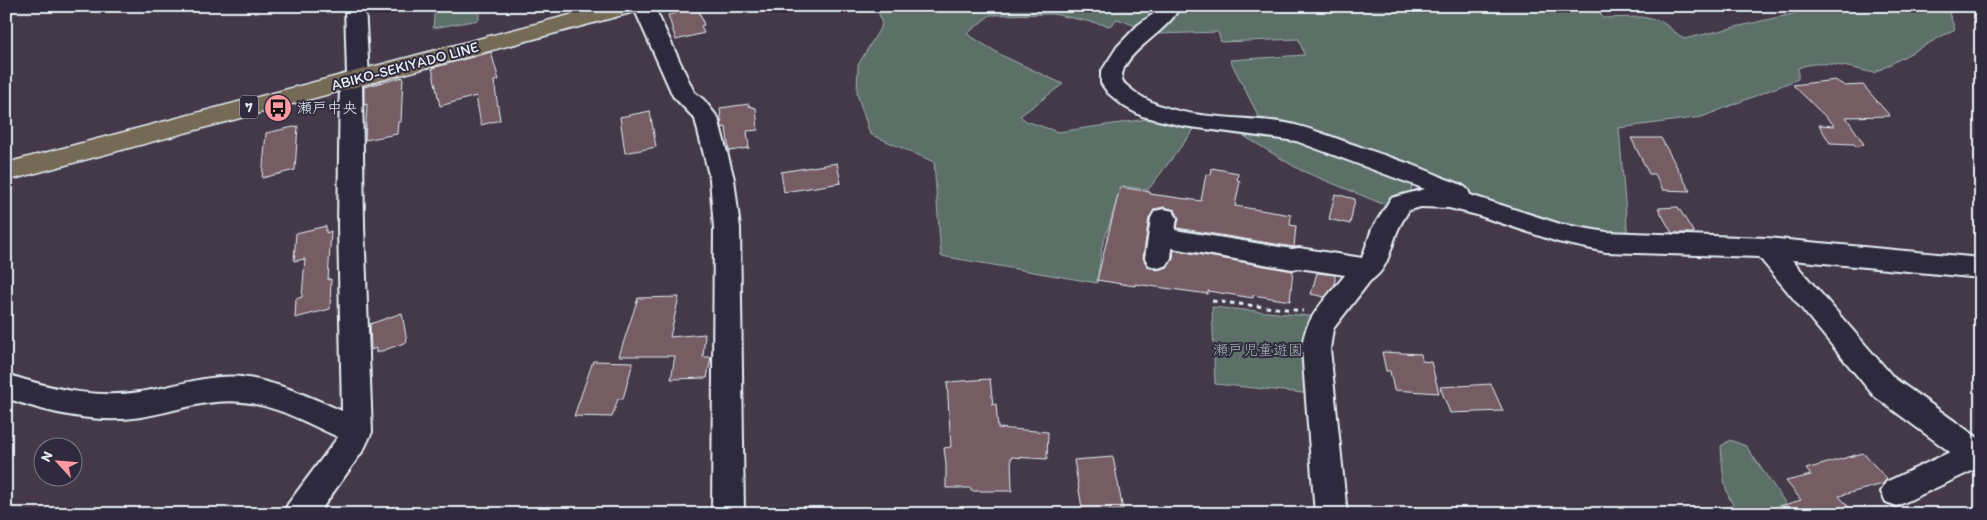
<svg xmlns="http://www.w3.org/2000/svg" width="1987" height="520" font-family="Itim,'Klee One',sans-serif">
	<rect width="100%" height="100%" fill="#443949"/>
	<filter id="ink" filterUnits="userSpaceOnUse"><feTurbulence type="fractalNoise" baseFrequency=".02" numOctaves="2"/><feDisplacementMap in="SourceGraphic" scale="10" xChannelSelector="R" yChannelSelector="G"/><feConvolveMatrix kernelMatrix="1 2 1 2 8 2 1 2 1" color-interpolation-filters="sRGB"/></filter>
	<g filter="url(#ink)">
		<!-- green -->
		<path fill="#5c6f68" stroke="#a2b0b0" d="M435 6H479V20L433 28Z
			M877 6H1091L1117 12 1124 6H1596L1603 18 1641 17 1661 21 1684 39 1826 6H1972L1949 13 1955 29 1874 73C1851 68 1821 58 1798 68V79L1702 117 1619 128 1628 239 1560 228 1263 125 1230 60 1304 55 1299 39 1221 42 1218 32 1158 34 1117 19 1110 26 1053 14 990 15 967 34 1003 56 1063 84 1020 116 1026 121 1058 132 1161 117 1199 123 1148 190 1122 186 1102 247 1097 283 941 256 934 162 870 134 857 94 858 65 882 25Z
			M1234 130 1290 135 1412 176 1411 195 1390 207 1300 170Z
			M1212 307 1320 317 1313 394 1215 384Z
			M1730 440 1746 446 1793 514H1740C1722 495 1723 471 1721 446Z"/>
		<!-- building -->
		<path fill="#745d64" stroke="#e8f1f8" d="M698 8 704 25 701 26 704 33 676 40 668 15Z
			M491 52 499 80 494 81 500 120 481 125 476 96 440 106 432 68Z
			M403 77 401 122H398L397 134 365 140 367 104 364 105V87Z
			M1835 80 1845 86 1863 85 1890 116 1846 117 1864 144 1857 147 1854 144 1830 143 1819 125 1835 126 1793 85Z
			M749 104V106L756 108 758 130 747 131 749 148 729 151 726 127 722 128 720 108Z
			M650 111 656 147 625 153 620 117Z
			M298 126 295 170 262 178 266 133Z
			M1631 138H1661L1690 191 1663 190 1655 174H1649Z
			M837 163 841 183 784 192 781 172Z
			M1212 168 1238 173 1237 180 1240 181 1235 206 1291 215 1290 225 1296 226 1294 247 1177 228 1179 218 1175 210 1164 207 1155 209 1149 218 1143 258 1147 266 1157 270 1168 267 1173 259 1174 250 1293 271 1290 301 1253 295V298L1208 291V294L1135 284V286L1097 280 1120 187 1150 192V194L1201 201 1206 174 1211 175Z
			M1335 194 1355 199 1350 224 1329 219Z
			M1678 207 1694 233H1672L1658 208Z
			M326 226V233L331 231 328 280 331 279 330 309 295 318 296 299 302 297 305 259 294 261 296 233Z
			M1317 273 1335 275V284L1325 297 1311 294Z
			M679 297 670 337 705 334 703 357H711L707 378 671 379 675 356H619L638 298Z
			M402 313 407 342 376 353V348L371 350 370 324Z
			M1382 352 1421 354 1422 361 1431 362 1439 393 1394 390 1390 371H1386Z
			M593 361 633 362 623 399H618L612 417 574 416Z
			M990 379 993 405 996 404 998 428 1048 432 1047 459 1011 457 1012 491H971V488H946V464L944 448 951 447 947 382Z
			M1491 384 1503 411 1450 413 1440 387Z
			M1863 453 1887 479 1883 484 1839 496 1855 514H1770V509L1801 500 1786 481 1811 475 1806 469Z
			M1113 457 1123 510 1104 511V514H1083L1074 460Z"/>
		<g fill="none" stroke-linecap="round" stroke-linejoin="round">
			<!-- minor casing -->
			<g stroke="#e8f1f8" stroke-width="4">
				<path id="minor" d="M345 6H365L369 78 366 83 362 84 364 226 372 432 364 449 318 514H283L288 504 338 437C307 423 276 405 242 402 207 398 174 412 141 417 95 424 49 413 6 398V374C49 388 95 399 140 392 174 387 207 374 241 377 276 381 310 397 342 411L338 226 340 80 343 75 347 74Z
					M633 6H654L694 92 704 100 718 118 734 179 740 228 744 514H712L714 228 710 179 695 119 673 96Z
					M1158 6H1179C1174 29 1119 53 1122 79 1123 84 1129 87 1132 90 1171 122 1238 115 1286 123 1311 128 1334 138 1358 146 1387 157 1418 165 1446 179 1452 181 1462 184 1467 189 1468 189 1470 195 1470 195L1560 224 1606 232 1766 238 1981 258V278L1792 260 1894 378 1981 440V470L1976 469 1897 506 1886 502 1881 492 1886 482 1950 452 1874 396 1759 257 1606 252 1558 242 1477 215 1449 208 1421 207 1409 210C1405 217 1400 224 1397 232 1390 250 1388 270 1370 281L1333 329 1330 349 1347 514H1315L1302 349C1304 318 1326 299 1345 275L1299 268 1292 269 1172 248 1171 258 1167 265 1158 268 1149 265 1145 258 1151 218 1155 211 1164 209 1173 211 1177 218 1175 230 1292 249 1299 248 1362 258 1372 229 1391 198 1425 189 1296 141 1183 126 1142 116 1125 107 1108 93 1101 83V72L1117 47 1138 25 1156 12Z"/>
			</g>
			<!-- major casing -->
			<g stroke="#e8f1f8" stroke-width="3">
				<path id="major" d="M604 6H641L638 11 6 181V163Z"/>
			</g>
			<!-- path -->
			<path stroke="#e8f1f8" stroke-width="3" stroke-dasharray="4.5 4.5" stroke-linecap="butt" d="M1212 301 1303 311"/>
			<!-- minor -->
			<use href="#minor" fill="#2f2a3d" fill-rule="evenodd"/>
			<!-- major -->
			<use href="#major" fill="#756a55" fill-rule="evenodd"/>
		</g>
	</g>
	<!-- icons -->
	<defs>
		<g id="bus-disc" transform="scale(1.4375)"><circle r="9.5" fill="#ff9aa2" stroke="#2f2a3d"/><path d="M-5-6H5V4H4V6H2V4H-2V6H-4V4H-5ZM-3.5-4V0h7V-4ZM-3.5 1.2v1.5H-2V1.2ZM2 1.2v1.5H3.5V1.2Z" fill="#111"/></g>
	</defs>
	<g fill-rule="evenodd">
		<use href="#bus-disc" x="278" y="108"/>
	</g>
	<g text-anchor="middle" stroke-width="4" stroke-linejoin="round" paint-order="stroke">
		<!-- shield labels -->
		<rect fill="#2f2a3d" stroke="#b0b5c0" stroke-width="1" x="240" y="95.5" width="18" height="23" rx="4"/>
		<g font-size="14" font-weight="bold" fill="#e8f1f8">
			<text x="249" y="112">7</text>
		</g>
		<!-- street labels -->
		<g font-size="15" fill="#e8f1f8" stroke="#2f2a3d">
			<text transform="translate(405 66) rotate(-15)" y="5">ABIKO-SEKIYADO LINE</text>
		</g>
		<!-- poi labels -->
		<g font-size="15" fill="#e8f1f8" stroke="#2f2a3d" text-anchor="start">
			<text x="297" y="113">瀬戸中央</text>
		</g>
		<!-- park labels -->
		<g font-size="15" fill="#a9b6b7" stroke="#2f2a3d">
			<text x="1258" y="355">瀬戸児童遊園</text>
		</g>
	</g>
	<!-- margin -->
	<rect width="1987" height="520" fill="none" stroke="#2f2a3d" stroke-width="25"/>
	<rect x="12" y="12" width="1962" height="495" fill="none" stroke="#e8f1f8" stroke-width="2" filter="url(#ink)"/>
	<!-- north arrow -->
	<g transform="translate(58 462) rotate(296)"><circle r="24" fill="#2f2a3d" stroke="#797a88"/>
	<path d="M0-4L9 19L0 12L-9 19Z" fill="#ff9aa2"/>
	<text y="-8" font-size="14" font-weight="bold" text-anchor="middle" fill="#e8f1f8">N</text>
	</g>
</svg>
